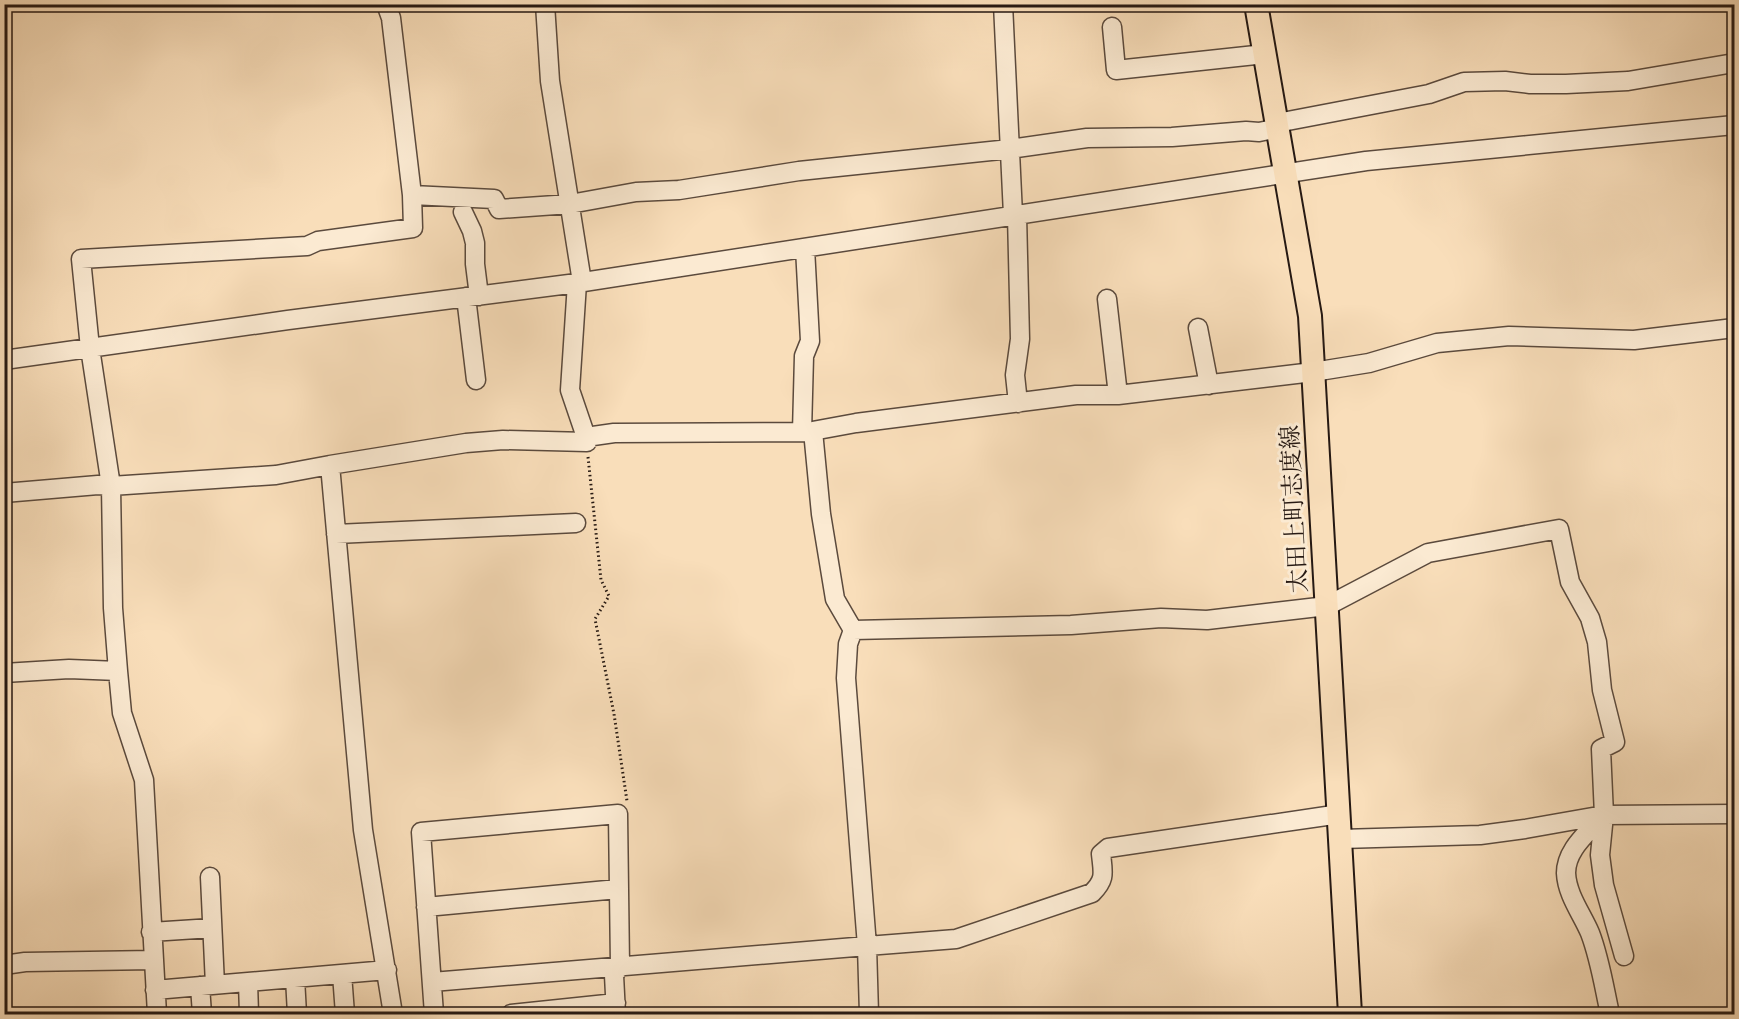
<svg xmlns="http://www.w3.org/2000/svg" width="1739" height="1019" font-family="Alegreya,'Noto Serif JP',serif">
	<rect width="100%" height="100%" fill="#f9deba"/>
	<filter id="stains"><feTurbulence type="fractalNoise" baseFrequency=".00333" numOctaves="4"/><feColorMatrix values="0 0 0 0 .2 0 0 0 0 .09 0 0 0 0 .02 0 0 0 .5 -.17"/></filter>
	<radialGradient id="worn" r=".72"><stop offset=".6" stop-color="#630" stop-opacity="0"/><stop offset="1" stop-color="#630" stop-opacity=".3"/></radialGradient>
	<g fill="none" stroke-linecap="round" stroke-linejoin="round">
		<!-- minor casing -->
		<g stroke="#5b4a3d" stroke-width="21">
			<path id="minor" d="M386 4 391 18 412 195 413 228 318 241 307 246 81 259 90 348 111 486 276 475 330 465 363 830 393 1014
				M545 4 550 81 582 282
				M1003 4 1013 215
				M1112 27 1116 70 1265 54
				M1277 123 1429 94 1464 82 1505 81 1530 84H1566L1628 81 1734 63
				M412 195 494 199 499 209 570 204 636 192 679 190 799 171 1010 149 1087 138 1172 137 1246 131 1259 132 1279 128
				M463 212 472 231 475 243V264L479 296
				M1017 215 1020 339 1015 375 1018 403
				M577 283 570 390 586 437 614 433 807 432 856 423 1076 395H1118L1313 372 1369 363 1437 343 1509 336 1634 340 1734 328
				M466 297 476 380
				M1107 299 1118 395
				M1198 328 1209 385
				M4 360 288 320 577 283 1366 161 1734 125
				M813 431 821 514 835 599 853 630 848 644 846 678 867 946 956 939 1092 893C1106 879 1103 873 1101 854L1108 848 1340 814
				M802 432 804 356 810 341 805 248
				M330 465 466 443 503 440 587 442
				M4 493 98 485 111 486 113 608 118 671 122 713 144 780 157 1014
				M336 534 576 523
				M853 630 1071 625 1161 618 1207 620 1327 606 1428 553 1559 529 1570 582 1590 618 1597 642 1602 690 1615 742 1601 749 1604 815 1600 855 1604 885 1624 956
				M4 673 69 669 118 671
				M1594 825C1582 838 1566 853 1566 873 1567 895 1582 914 1590 933 1600 959 1604 987 1610 1014
				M1341 839 1480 835 1525 829 1604 815 1734 814
				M210 877 215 985
				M426 907 618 889
				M151 932 212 928
				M4 965 25 962 153 960
				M342 974 345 1014
				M295 978 297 1014
				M248 982 249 1014
				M432 982 867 946 869 1014
				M200 986 202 1014
				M155 990 387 970
				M434 1014 421 832 618 814 620 966 614 975 616 1014
				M511 1014 616 1003"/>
		</g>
		<!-- major casing -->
		<g stroke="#261913" stroke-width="26">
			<path id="major" d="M1256 4 1310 316 1350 1014"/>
		</g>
		<!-- path -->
		<path stroke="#261913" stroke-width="3" stroke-dasharray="1.5 3" stroke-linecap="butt" d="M588 457 601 580 609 596 595 619 614 714 627 801"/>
		<!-- minor -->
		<use href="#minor" stroke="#fbead2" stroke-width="18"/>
		<!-- major -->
		<use href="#major" stroke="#f9deba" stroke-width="22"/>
	</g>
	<g text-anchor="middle" stroke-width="6" stroke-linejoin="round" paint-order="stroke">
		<!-- street labels -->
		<g font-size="24" fill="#261913" stroke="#fbead2">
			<text transform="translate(1294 509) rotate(-93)" y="8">太田上町志度線</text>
		</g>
	</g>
	<!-- margin -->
	<rect width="1739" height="1019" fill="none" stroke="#f9deba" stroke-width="24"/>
	<rect x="6" y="6" width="1727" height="1007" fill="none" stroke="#261913" stroke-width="3"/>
	<rect x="12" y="12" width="1715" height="995" fill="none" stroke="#261913" stroke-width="1.5"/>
	<rect width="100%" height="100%" filter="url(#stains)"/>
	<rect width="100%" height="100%" fill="url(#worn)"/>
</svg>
